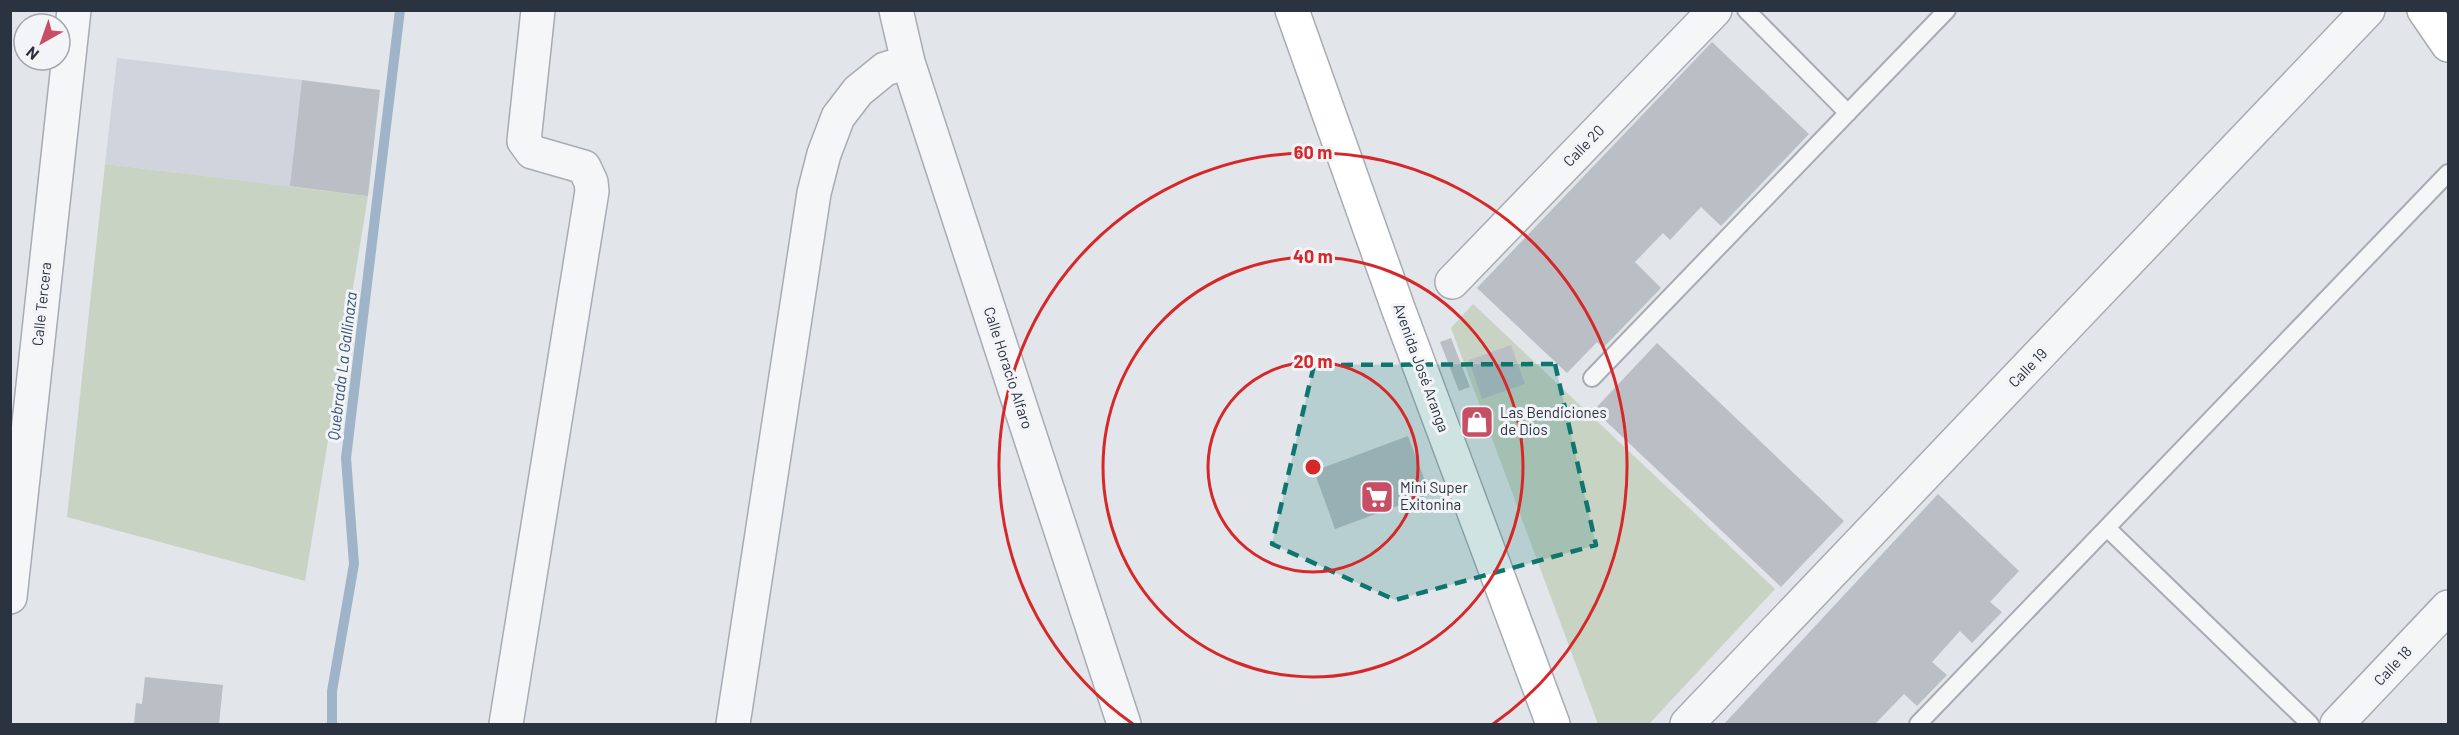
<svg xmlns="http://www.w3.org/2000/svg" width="2459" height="735" font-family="Barlow,sans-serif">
	<rect width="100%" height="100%" fill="#e2e5ea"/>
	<!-- built -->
	<path fill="#d0d4dc" d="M117 58 302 80 368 196 105 164Z"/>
	<!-- green -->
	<path fill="#c8d3c4" d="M105 164 368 196 305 581 67 517Z
		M1473 304 1775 589 1649 724H1598L1451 328Z"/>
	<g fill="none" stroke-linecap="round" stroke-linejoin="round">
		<!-- stream -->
		<path stroke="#9fb4c8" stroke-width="10" d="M332 724V691L354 564 346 458 400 10"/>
	</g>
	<!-- building -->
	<path fill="#babfc6" d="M1712 42 1809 134 1721 226 1701 207 1670 240 1663 233 1635 262 1661 288 1603 348 1597 342 1567 373 1477 288Z
		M302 80 380 90 368 196 290 186Z
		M1451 338 1470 387 1459 391 1440 342Z
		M1657 343 1844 521 1781 587 1594 410Z
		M1511 345 1525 384 1482 399 1469 360Z
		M1479 409 1486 430 1475 434 1468 413Z
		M1408 436 1430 494 1335 529 1314 471Z
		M1938 494 2019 571 1990 602 2002 612 1972 643 1960 631 1932 662 1947 675 1917 706 1904 694 1875 724H1724Z
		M145 677 223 685 219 724H134L136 703 142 704Z"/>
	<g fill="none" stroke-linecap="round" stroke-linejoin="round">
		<!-- lane casing -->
		<g stroke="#a7acb4" stroke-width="20">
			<path id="lane" d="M1746 10 1848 113
				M1592 378 1947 10
				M2107 528 2310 724
				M1918 724 2448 173"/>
		</g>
		<!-- street casing -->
		<g stroke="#a7acb4" stroke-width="36">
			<path id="street" d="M896 10 908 62 1124 724
				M1452 282 1715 10
				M10 597 74 10
				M506 724 592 191 591 182 584 167 532 152 524 141 538 10
				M733 724 814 193 824 154 838 117 858 91 885 69 908 62
				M1687 724 2368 10
				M2337 724 2448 607"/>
		</g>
		<!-- secondary casing -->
		<g stroke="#a7acb4" stroke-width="36">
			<path id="secondary" d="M1292 10 1398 308 1553 724
				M2424 10 2448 45"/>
		</g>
		<!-- lane -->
		<use href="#lane" stroke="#f5f6f8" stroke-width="16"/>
		<!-- street -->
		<use href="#street" stroke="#f5f6f8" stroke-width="33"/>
		<!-- secondary -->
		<use href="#secondary" stroke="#fff" stroke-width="33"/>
	</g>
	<!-- marked area -->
	<path fill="#0f766e" fill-opacity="0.2" stroke="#0f766e" stroke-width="4.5" stroke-dasharray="12 8" stroke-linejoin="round" d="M1555 364 1596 545 1395 600 1272 544 1314 365Z"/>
	<!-- distance rings -->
	<g fill="none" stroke="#d62828" stroke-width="3">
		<circle cx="1313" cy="467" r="105"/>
		<circle cx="1313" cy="467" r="210"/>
		<path d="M1133 724A314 314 0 1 1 1493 724"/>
	</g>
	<!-- icons -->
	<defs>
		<g id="shop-square" transform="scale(1.725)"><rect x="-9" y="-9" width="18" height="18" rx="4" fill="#c84e63" stroke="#f2f4f7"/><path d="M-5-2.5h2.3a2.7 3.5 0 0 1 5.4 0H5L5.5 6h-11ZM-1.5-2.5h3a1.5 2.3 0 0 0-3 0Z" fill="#fff"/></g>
		<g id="supermarket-square" transform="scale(1.725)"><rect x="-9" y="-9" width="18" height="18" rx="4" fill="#c84e63" stroke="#f2f4f7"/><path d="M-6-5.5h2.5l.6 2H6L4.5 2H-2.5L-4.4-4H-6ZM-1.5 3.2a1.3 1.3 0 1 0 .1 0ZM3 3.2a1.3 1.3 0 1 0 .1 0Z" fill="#fff"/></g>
	</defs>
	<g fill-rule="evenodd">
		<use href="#shop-square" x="1477" y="422"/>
		<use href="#supermarket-square" x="1377" y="497"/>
	</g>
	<g text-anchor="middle" stroke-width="6" stroke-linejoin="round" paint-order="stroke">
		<!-- street labels -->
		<g font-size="15" fill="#2b3341" stroke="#f2f4f7">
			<text transform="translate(1584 146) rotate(-46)" y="5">Calle 20</text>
			<text transform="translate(42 304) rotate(-84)" y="5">Calle Tercera</text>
			<text transform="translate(1008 368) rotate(72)" y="5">Calle Horacio Alfaro</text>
			<text transform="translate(1421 368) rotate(70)" y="5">Avenida José Aranga</text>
			<text transform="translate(2028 368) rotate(-46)" y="5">Calle 19</text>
			<text transform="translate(2393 666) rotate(-47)" y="5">Calle 18</text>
		</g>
		<!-- poi labels -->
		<g font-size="15" fill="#2b3341" stroke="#f2f4f7" text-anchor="start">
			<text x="1500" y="418">Las Bendiciones<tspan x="1500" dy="17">de Dios</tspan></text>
			<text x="1400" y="493">Mini Super<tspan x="1400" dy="17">Exitonina</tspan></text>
		</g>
		<!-- water labels -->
		<g font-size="16" font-style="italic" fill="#375373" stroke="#f2f4f7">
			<text transform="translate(342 366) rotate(-83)" y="6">Quebrada La Gallinaza</text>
		</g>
	</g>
	<circle cx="1313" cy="467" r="9" fill="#d62828" stroke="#f2f4f7" stroke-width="3"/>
	<g font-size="18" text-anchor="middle" font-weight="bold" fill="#d62828" stroke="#f2f4f7" stroke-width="6" stroke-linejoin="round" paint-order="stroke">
		<text x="1313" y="159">60 m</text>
		<text x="1313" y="263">40 m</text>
		<text x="1313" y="368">20 m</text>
	</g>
	<!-- border -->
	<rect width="2459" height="735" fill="none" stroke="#2b3341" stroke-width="24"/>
	<!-- north arrow -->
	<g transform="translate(42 42) rotate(220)"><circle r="28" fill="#f2f4f7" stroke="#a2a7ae" stroke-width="1.5"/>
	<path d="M0-4.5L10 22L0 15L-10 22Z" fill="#c84e63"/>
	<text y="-9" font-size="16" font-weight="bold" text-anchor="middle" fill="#2b3341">N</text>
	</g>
</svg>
